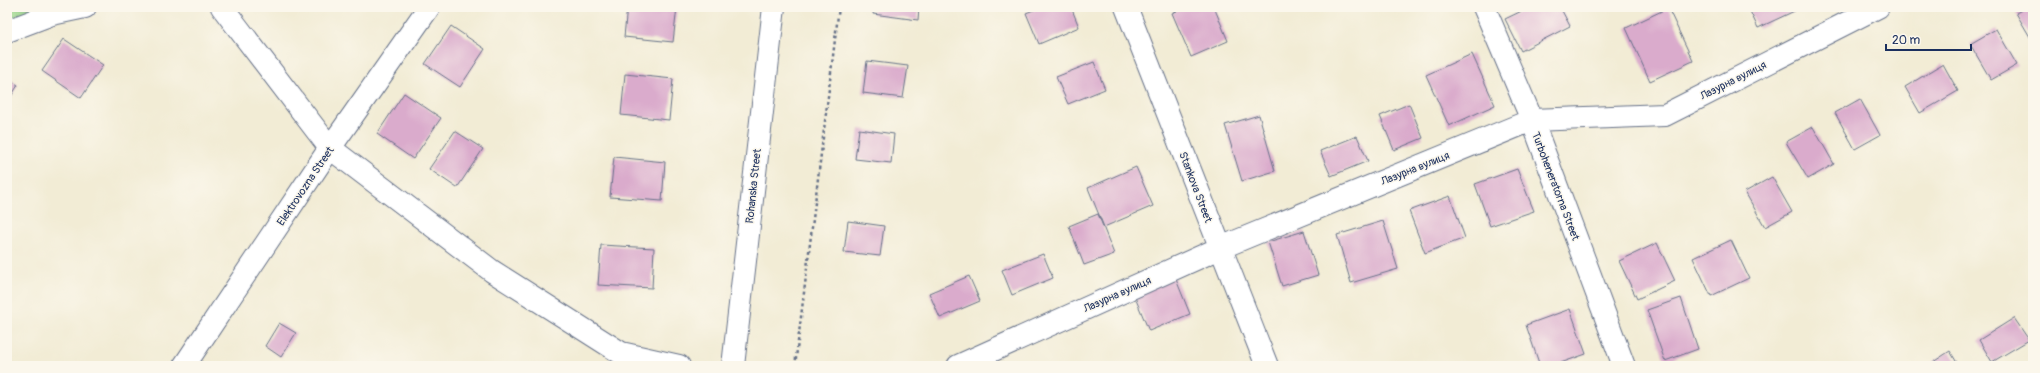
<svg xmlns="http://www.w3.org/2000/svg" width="2040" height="373" font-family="Pangolin,sans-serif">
	<rect width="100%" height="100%" fill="#fbf7ec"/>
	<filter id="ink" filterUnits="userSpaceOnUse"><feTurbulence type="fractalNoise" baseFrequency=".025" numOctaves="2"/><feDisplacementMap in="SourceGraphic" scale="8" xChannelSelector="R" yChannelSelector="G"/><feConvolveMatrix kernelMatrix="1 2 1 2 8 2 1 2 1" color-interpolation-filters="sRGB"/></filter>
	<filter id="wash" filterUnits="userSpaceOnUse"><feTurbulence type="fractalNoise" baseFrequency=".012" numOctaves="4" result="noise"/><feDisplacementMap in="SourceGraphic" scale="16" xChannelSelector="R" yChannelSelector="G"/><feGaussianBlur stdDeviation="0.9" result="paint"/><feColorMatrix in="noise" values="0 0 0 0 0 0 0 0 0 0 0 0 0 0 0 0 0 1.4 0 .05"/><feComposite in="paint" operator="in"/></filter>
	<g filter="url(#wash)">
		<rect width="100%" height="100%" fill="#f2ecd5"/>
		<!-- green -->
		<path fill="#9ad589" stroke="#5a8274" d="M7 7H58L7 21Z"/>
		<g id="blocks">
			<!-- building -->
			<path fill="#daabcc" d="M627 7H677L673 42 624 37Z
				M874 7H919L918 20 873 14Z
				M1041 7H1071L1079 27 1039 44 1026 13Z
				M1187 7H1214L1228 41 1191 57 1172 13Z
				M1530 7H1560L1570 26 1521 51 1505 19Z
				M1748 7H1803L1758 28Z
				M2027 7H2033V42L2016 13Z
				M1668 8 1693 61 1650 81 1626 28Z
				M451 26 485 49 460 87 425 64Z
				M1996 29 2017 65 1991 80 1970 44Z
				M64 39 103 65 81 98 42 71Z
				M1472 54 1495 105 1449 126 1426 75Z
				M867 61 908 66 903 98 863 93Z
				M1094 62 1105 89 1068 104 1056 77Z
				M1943 64 1958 91 1920 113 1905 87Z
				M625 74 673 79 669 120 621 115Z
				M7 78 18 85 7 103Z
				M404 93 441 118 413 159 377 134Z
				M1860 99 1880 135 1855 149 1835 113Z
				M1409 104 1423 138 1394 150 1380 116Z
				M1259 115 1275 171 1242 181 1225 125Z
				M1813 127 1834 164 1808 179 1786 142Z
				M859 129 894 134 891 163 855 159Z
				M455 131 483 149 457 188 429 169Z
				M1357 136 1368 161 1331 176 1320 151Z
				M614 157 665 162 662 201 610 197Z
				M1136 167 1153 206 1104 227 1088 188Z
				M1517 169 1534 211 1490 226 1475 184Z
				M1772 177 1792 212 1765 227 1745 192Z
				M1450 196 1465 238 1425 253 1409 211Z
				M1098 214 1114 254 1084 265 1069 226Z
				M848 221 884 226 880 256 844 252Z
				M1383 221 1398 269 1351 283 1337 235Z
				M1304 231 1318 275 1282 286 1268 242Z
				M1731 240 1749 278 1711 296 1693 258Z
				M1657 243 1675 281 1637 299 1619 261Z
				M601 245 654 248 652 288 598 285Z
				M1043 254 1053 278 1012 295 1002 270Z
				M969 276 980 301 940 318 929 293Z
				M1175 277 1190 314 1149 331 1134 295Z
				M1681 298 1698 349 1665 361 1647 310Z
				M1570 309 1586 354 1552 366H1540L1526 325Z
				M2014 318 2029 340 1992 362 1979 340Z
				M279 323 296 333 281 357 265 346Z
				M1950 351 1959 366H1927Z"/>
		</g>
	</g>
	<g filter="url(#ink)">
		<use href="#blocks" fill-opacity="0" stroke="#667188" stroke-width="1"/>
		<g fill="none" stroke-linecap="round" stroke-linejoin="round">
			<!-- street casing -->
			<g stroke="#667188" stroke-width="24">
				<path id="street" d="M222 7 330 148 492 271 621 353 679 366
					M1126 7 1267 366
					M1484 7 1532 120 1624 366
					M7 31 52 14 85 7
					M184 366 330 148 429 7
					M958 366 1220 248 1532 120 1665 115 1878 7"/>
			</g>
			<!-- secondary casing -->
			<g stroke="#667188" stroke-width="24">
				<path id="secondary" d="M733 366 774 7"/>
			</g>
			<!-- path -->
			<path stroke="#667188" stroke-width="2.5" stroke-dasharray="3 3" stroke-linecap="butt" d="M795 366 839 7"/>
			<!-- street -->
			<use href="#street" stroke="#fff" stroke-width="22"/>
			<!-- secondary -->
			<use href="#secondary" stroke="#fff" stroke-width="22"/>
		</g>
	</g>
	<g text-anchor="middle" stroke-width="3" stroke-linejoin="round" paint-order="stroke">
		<!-- street labels -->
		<g font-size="11" fill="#1b2f5e" stroke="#fbf7ec">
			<text transform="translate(1733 80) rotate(-27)" y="4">Лазурна вулиця</text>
			<text transform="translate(1415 168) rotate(-22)" y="4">Лазурна вулиця</text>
			<text transform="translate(305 186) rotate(-56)" y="4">Elektrovozna Street</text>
			<text transform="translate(753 186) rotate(-84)" y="4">Rohanska Street</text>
			<text transform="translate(1556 186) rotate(69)" y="4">Turboheneratorna Street</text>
			<text transform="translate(1196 187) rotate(69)" y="4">Stankova Street</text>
			<text transform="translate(1117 294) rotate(-24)" y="4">Лазурна вулиця</text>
		</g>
	</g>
	<!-- margin -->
	<rect width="2040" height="373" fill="none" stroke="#fbf7ec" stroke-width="24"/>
	<!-- scale -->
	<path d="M1886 44v6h85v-6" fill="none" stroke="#1b2f5e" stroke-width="2"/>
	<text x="1892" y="44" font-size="12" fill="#1b2f5e" stroke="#fbf7ec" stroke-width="3" paint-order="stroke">20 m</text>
</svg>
